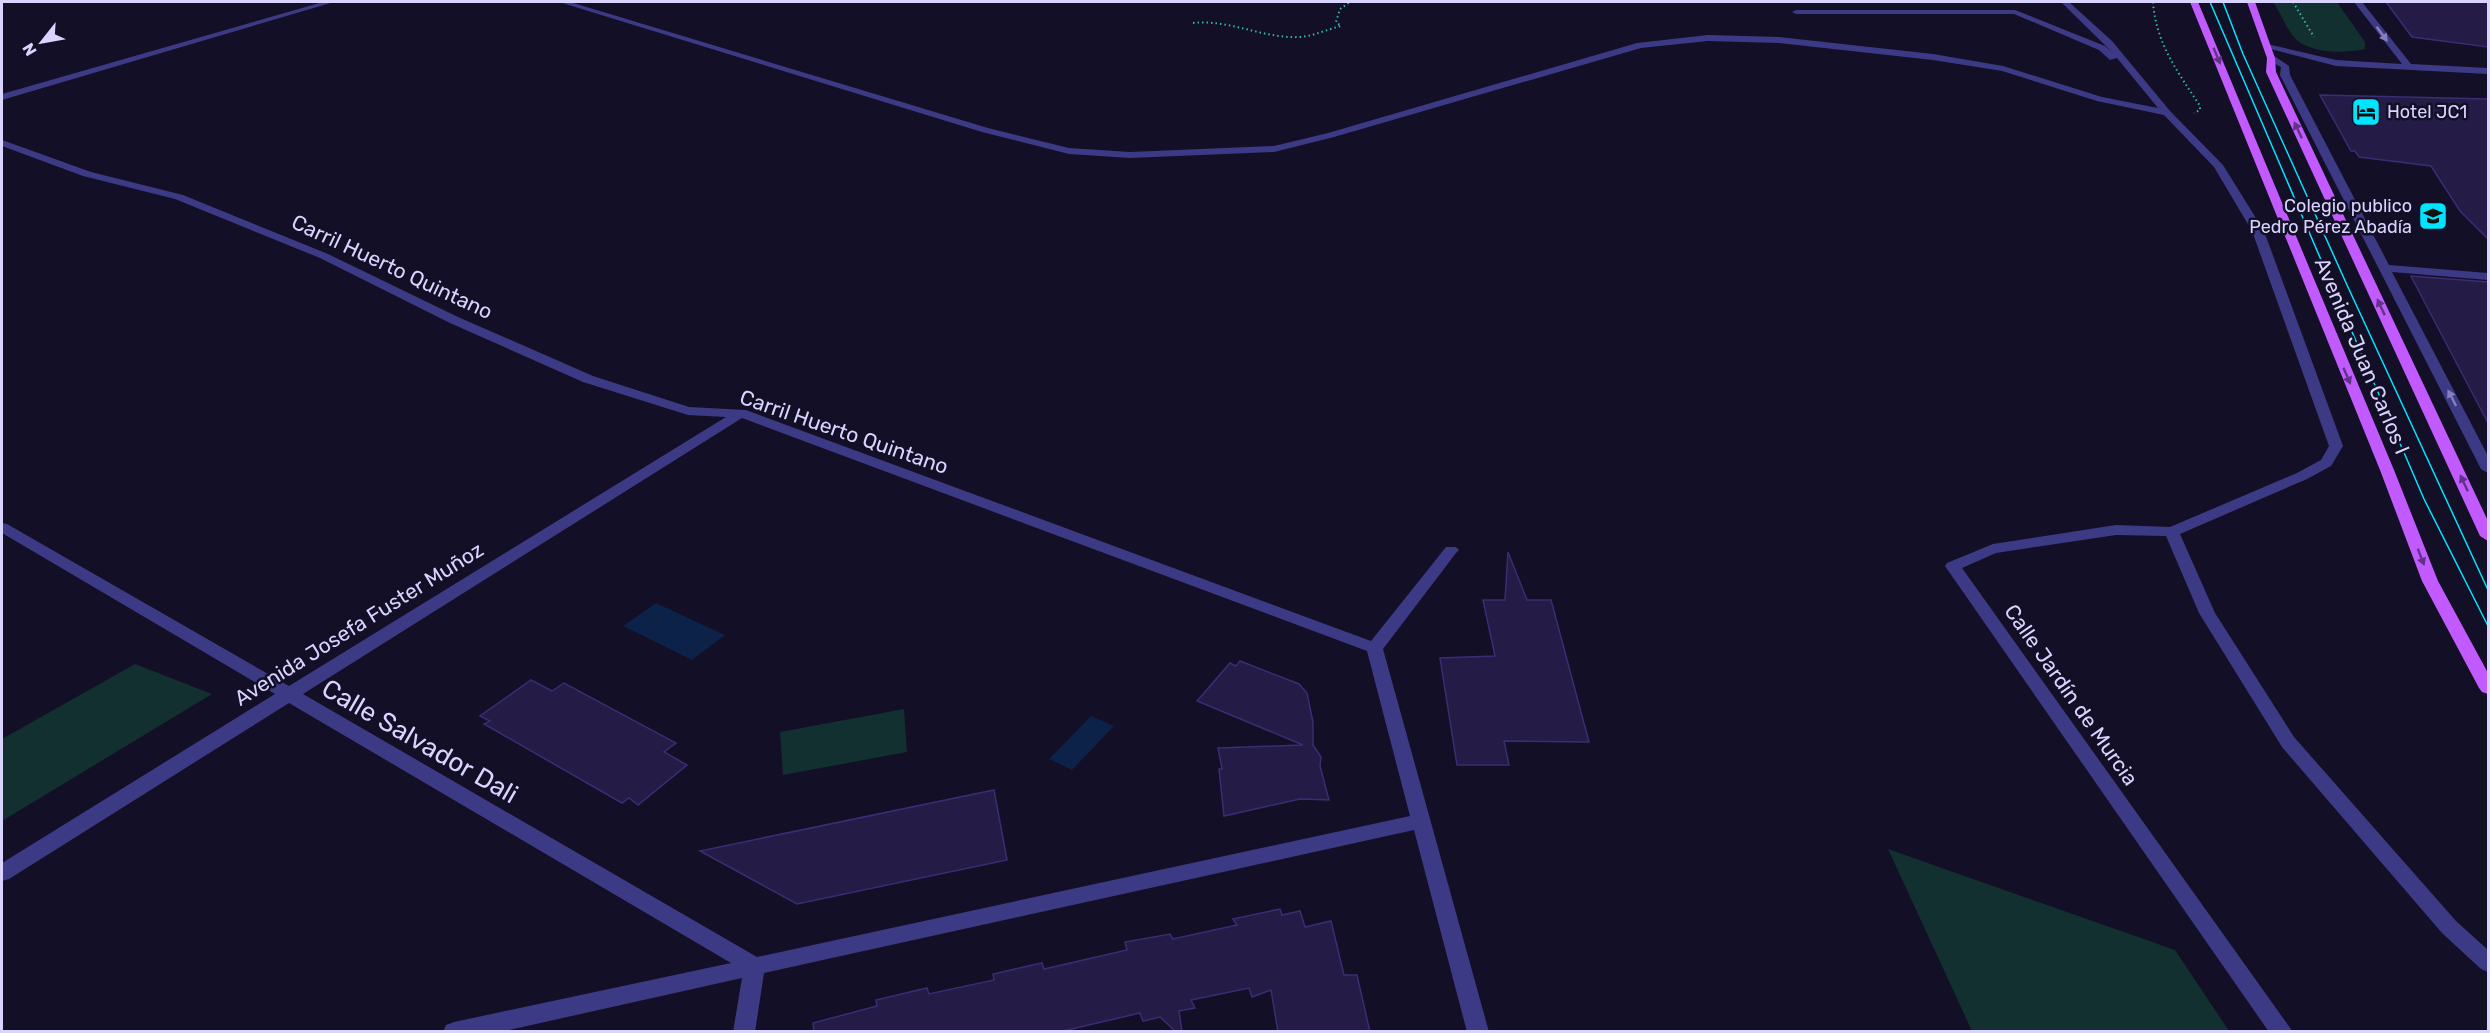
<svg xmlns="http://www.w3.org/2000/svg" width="2490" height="1033" font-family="Rubik,sans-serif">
	<rect width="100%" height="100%" fill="#130f26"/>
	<!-- green -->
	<path fill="#12302f" d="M2273 2H2337L2365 42V49C2344 54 2306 54 2292 35 2285 25 2280 12 2273 2Z
		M135 664 212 694 2 821V739Z
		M904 709 907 752 783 775 780 732Z
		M1888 849 2175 950 2229 1031H1972Z"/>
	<!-- water -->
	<path fill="#0c2248" d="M656 603 725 635 692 660 623 626Z
		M1091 716 1114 726 1072 770 1049 759Z"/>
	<!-- building -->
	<path fill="#241b47" stroke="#3b2d73" stroke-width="1.5" d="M2386 2H2488V47L2412 37Z
		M2320 95 2488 99V239L2460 211 2431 166 2359 157 2355 151H2351Z
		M2411 276 2488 282V423L2437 326Z
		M1508 552 1527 600H1551L1589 742 1504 741 1509 765H1457L1440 658 1495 656 1483 600H1505Z
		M1240 661 1299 684 1307 693 1313 722V745L1321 757 1320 766 1329 800 1300 799 1224 816 1219 769H1222L1218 748 1303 745 1197 701 1230 663 1236 666Z
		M531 680 552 691 564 683 676 743 664 752 687 765 638 805 629 798 622 803 484 724 490 721 480 716Z
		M994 790 1007 860 797 904 700 851Z
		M1280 909 1282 915 1300 911 1305 927 1331 921 1344 975H1357L1370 1032H1278L1271 990 1252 997 1249 988 1191 1000 1195 1008 1179 1011 1182 1032H1176L1160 1017 1143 1021 1140 1013 1059 1032H814L813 1023 877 1006 876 1000 927 988 929 994 994 980 993 974 1042 963 1044 969 1127 950 1125 942 1170 934 1173 939 1237 925 1233 919Z"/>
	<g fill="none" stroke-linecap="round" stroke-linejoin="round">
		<!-- path -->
		<path stroke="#2fb8b0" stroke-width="2" stroke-dasharray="1.5 3" stroke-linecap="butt" d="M2153 2C2156 44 2178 72 2200 106V110L2194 113
			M2293 2 2314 37
			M1193 23C1230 19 1263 39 1300 37 1314 36 1328 29 1341 26L1336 22 1340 9 1350 2"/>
		<!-- minor -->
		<path fill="#3d3a85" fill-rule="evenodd" d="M323 2H334L2 100V94Z
			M559 2H570L988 128 1069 148 1130 152 1274 146 1328 133 1637 43 1708 35 1779 37 1933 54 2003 66 2102 97 2158 108 2117 58 2110 60 2099 50 2014 14H1796L1792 12 1796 10H2015L2105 46 2113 53 2061 2H2069L2112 41 2170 111 2223 165 2264 231 2343 446 2331 466 2307 479 2180 534 2215 613 2294 737 2456 921 2488 950V972L2481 969 2442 933 2282 747 2199 613 2166 536 2116 535 1996 553 1962 568 2293 1032H2269L1945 566 1947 563 1993 544 2116 525 2170 527 2297 473 2321 460 2329 446 2252 231 2214 167 2164 115 2097 101 2002 71 1933 60 1779 43 1708 41 1641 48 1334 137 1274 152 1130 158 1069 154 982 132Z
			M2354 2H2362L2411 64 2488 68V74L2336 66 2263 47 2267 44 2336 60 2402 64Z
			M2268 56H2274L2289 66 2290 75 2389 265 2488 273V280L2392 272 2488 456V473L2481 469 2280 75 2281 67 2268 60Z
			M2 140 91 172 183 195 328 254 458 317 593 376 689 407 746 410 1371 641 1446 547H1456L1459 550 1456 553 1383 649 1489 1032H1467L1414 830 764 973 755 1032H733L742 978 500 1032H443L446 1025 454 1022 731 963 289 703 9 879 2 881V863L275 694 2 533V523L7 524 289 686 726 417 688 415 583 382 450 323 320 258 175 199 83 176 2 146ZM742 418 1367 651 1410 816 757 957 303 694Z"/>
		<!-- major -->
		<path fill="#c25bff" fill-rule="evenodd" d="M2190 2H2198L2394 470 2438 581 2488 673V694L2482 692 2479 688 2422 581 2380 470Z
			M2247 2H2255L2275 58 2276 72 2488 521V541L2480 536 2266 72 2267 58Z"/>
		<!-- tram -->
		<path stroke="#00e5ff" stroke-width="1.5" d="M2210 2 2424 499 2488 626
			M2223 2 2243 54 2347 285 2488 590"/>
	</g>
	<!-- one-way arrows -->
	<defs><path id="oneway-solid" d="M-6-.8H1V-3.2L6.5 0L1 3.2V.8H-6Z" transform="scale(1.5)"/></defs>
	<g fill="#837fbc">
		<use href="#oneway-solid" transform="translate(2382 34) rotate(54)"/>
		<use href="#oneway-solid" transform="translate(2452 398) rotate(-117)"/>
	</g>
	<g fill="#623188">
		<use href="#oneway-solid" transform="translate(2217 56) rotate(67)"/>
		<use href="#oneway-solid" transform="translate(2298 130) rotate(-115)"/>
		<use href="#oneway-solid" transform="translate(2381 307) rotate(-115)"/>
		<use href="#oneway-solid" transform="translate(2347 376) rotate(67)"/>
		<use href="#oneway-solid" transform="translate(2464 483) rotate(-115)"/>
		<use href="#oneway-solid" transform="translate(2421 557) rotate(69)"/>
	</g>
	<!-- icons -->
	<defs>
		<g id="hotel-square" transform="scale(1.5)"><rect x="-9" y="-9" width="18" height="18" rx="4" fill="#00e5ff" stroke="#130f26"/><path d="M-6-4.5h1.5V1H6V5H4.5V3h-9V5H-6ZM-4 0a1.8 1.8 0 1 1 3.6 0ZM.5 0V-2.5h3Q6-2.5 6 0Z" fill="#111"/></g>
		<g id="school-square" transform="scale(1.5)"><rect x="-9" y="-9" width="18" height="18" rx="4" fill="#00e5ff" stroke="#130f26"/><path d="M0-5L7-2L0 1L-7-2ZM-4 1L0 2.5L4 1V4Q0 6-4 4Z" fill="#111"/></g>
	</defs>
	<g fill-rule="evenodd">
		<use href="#hotel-square" x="2366" y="112"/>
		<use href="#school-square" x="2433" y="216"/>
	</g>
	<g text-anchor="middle" stroke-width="5" stroke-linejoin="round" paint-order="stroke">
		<!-- far-poi labels -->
		<g font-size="18" fill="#d9d4ff" stroke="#130f26" text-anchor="start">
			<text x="2387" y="118">Hotel JC1</text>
			<text x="2412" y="212" text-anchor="end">Colegio publico<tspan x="2412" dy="21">Pedro Pérez Abadía</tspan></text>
		</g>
		<!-- street labels -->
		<g font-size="21" fill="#d9d4ff" stroke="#130f26">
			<text transform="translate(392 267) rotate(25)" y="7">Carril Huerto Quintano</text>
			<text transform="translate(2362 356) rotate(67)" y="7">Avenida Juan Carlos I</text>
			<text transform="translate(844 432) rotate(19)" y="7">Carril Huerto Quintano</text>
			<text transform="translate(359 624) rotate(-32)" y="7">Avenida Josefa Fuster Muñoz</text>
			<text transform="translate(2071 695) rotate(55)" y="7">Calle Jardín de Murcia</text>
		</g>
		<!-- near-street labels -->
		<g font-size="26" fill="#d9d4ff" stroke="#130f26">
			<text transform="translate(420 741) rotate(30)" y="9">Calle Salvador Dali</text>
		</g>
	</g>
	<!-- border -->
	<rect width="2490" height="1033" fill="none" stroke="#d9d4ff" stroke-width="6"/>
	<!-- north arrow -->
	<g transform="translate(42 42) rotate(239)" stroke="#130f26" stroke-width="4.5" paint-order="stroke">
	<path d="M0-4.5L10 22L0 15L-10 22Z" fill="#d9d4ff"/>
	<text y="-9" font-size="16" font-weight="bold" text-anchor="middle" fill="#d9d4ff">N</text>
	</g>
</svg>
